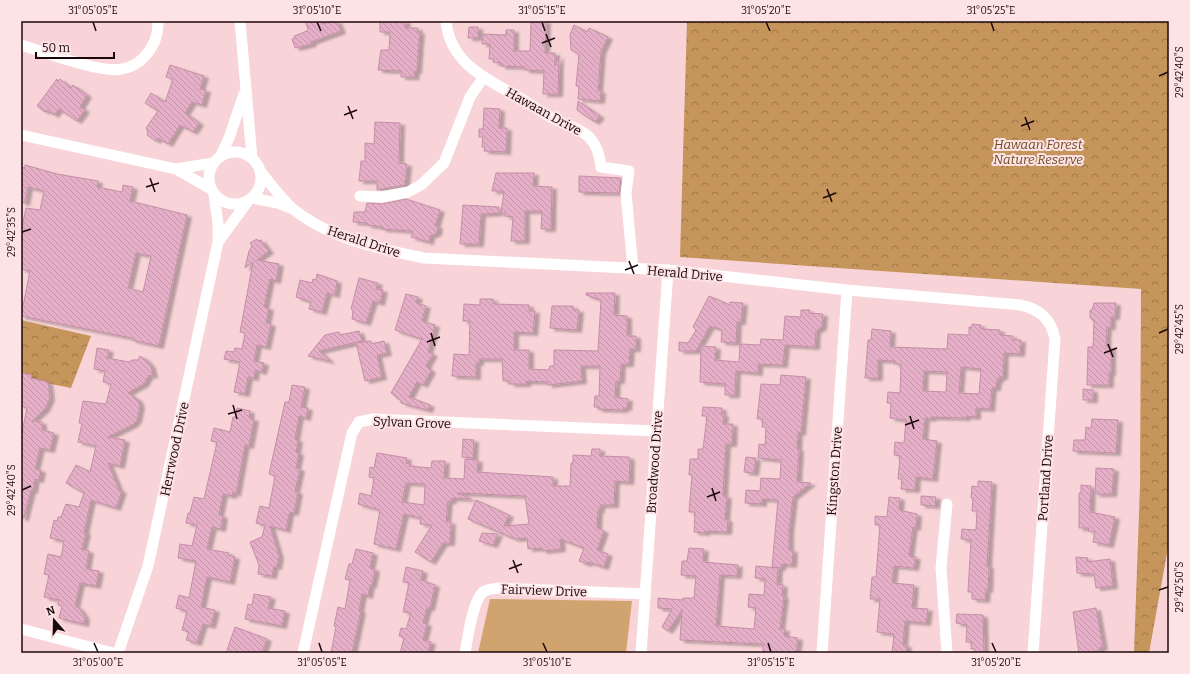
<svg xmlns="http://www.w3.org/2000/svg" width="1190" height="674" font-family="Bitter,serif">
	<defs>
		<pattern id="forest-crowns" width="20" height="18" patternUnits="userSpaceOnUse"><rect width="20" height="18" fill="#c5955b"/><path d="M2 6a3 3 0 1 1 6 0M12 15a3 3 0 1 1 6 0" fill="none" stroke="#9f7849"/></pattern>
		<pattern id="building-back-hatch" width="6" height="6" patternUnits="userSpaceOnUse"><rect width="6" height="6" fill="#e5afc7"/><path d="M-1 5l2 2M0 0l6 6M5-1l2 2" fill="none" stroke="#c495aa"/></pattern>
		<filter id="shadow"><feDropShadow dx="4.5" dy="2.5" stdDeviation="1" flood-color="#0004"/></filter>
	</defs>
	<rect width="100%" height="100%" fill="#f8d3d7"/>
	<!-- green -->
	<path fill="#d1a46f" d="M490 599 632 601 626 653H478Z"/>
	<!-- forest -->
	<path fill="url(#forest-crowns)" d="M687 21H1169V542L1149 653H1134L1140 485 1141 289 680 257Z
		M21 320 91 336 71 388 21 378Z"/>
	<!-- building -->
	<path fill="url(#building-back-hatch)" stroke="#c38fa6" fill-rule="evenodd" filter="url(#shadow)" d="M305 21H321L322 24 337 21 341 31 311 42 312 44 295 48 292 39 295 38 294 36 307 31 308 29Z
		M380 21H406L405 28H418L417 32H420L419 42 417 71 414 72 415 77H401V71L378 70 381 50H389L390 32H380Z
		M531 21H546L545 53H555V66L559 56 558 94H543L544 71 525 70V67L501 66V63L493 62 494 59H489L490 44H482L483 34 506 35V30H514V51H530Z
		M574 25 587 32 589 28 608 37 601 52 598 91H601L600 101 578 99 579 86H576L579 54 571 50 570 35Z
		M469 27H478V38H468Z
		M170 65 204 76 200 89 206 90 202 105 192 102 185 113 199 123 193 132 180 125 168 144 158 138 156 141 147 135 148 132 146 128 158 111 145 103 151 93 165 102 173 79 166 77Z
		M57 79 58 81 60 79 71 88 73 85 87 95 80 107 85 110 77 121 59 109 54 115 47 110 45 112 37 106Z
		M578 101 600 116 595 122 577 110Z
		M484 108 500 109 499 128H507L506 152 484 151 485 147H482L483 137H479V129H483Z
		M375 122 400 123 399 163 407 164 405 185 377 190V181H359L361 161H365V143L374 144Z
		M25 165 57 174 98 181 97 187 122 192 123 185 133 187 130 201 187 215 159 346 132 340V338L21 316 30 271 21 269V232L26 208 40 210 44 191 28 187 25 203 21 202V167L25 168ZM136 253 151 256 143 292 128 288Z
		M496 173H534L533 186 552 187 551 229H541L542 211H525V241H511L513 217 505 216V213H501L504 191H492Z
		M579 176 621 178 619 193 579 192Z
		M406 199 440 210 435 226H438L437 233 430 236 429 242 411 237 413 231 382 229V227L367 225V223L353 222 354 212H365L367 203 382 204Z
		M463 205 499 207V213L481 214 479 244H460Z
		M257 239 258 241 261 240 269 251 257 260 279 264 276 281 270 279 264 307 269 308 266 323 271 324 266 347 257 345 254 361 264 363 262 372 255 370 254 378 248 377 245 394 234 392 240 362 224 359 226 351 234 352 235 348 242 349 245 333 240 332 253 262 245 268 249 251 252 246 250 243Z
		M317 274 337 281 335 295 327 293 322 312 309 309 311 302 296 297 300 280 312 283 313 279 316 280Z
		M359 278 378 283 376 289 383 290 380 303 373 301 366 323 352 319 353 310 351 309Z
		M586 293H615L614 315 627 316V336H636V349H630L629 364H621L620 381H616L615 397 628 399 627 408H623V410L598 409V407H594L595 396H599L600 366H581L582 381 548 385V382L527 381 526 384H510V381H503L502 359H479V363H476V377L452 376 454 354 469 355 470 321H463L464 304 480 305V299H493V304L529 305V311H535L533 333 514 332V350H529V369L549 370 550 366H554V350L598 351 601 300 586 295Z
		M406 294 418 297 416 303 426 306 422 321 435 325 428 352 433 354 426 366 431 371 423 385 417 382 409 397 430 405 428 410 401 403V401L391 393 422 339 395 330Z
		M709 296 730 305V302L743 303 741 322H737L736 343 721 342 722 330 710 326 696 351H679V342L688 343 696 330 693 327Z
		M1094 303H1116L1115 317H1111V327H1107L1106 347H1111V373H1109V385H1087L1088 347H1093L1094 321 1090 318V310H1092Z
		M552 306H573V310H579L577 330 550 328Z
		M801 310H810L809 313 823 314 822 327 816 331 815 347 785 345 783 365 758 364V373L736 371 735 395H725V384L700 382 701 346 716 347 715 360 739 362 740 344 760 345 761 339 783 340 785 316 801 317Z
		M972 324 981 325 980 328 982 329 1000 330V335L1013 336V340H1021L1020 354 1004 353 1003 377H999V380H997L996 388H992L990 409 976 408V417L966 416V418L931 417V419L925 418 923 439 937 441 933 479 916 477 915 490 901 489 902 479H898L900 456 894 455 895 442 904 443 906 420 890 418 891 403H887L888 392 900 393 901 364H894L895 361 878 360V378H865L868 340H871L872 329 891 331 890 347 947 349 948 334 969 335V327H972ZM961 367 981 369 979 394 959 393ZM924 371 947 372 946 392 923 391Z
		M359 331 362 341 319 351 330 361 308 356 325 335 339 332 340 335Z
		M371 341V344L384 341 387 353 377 355 382 377 365 381 356 343Z
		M97 348 109 350 107 358 129 362 132 360H138L140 356 146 360 151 366 153 376 149 375 144 384 128 393 138 400 140 406 137 420 134 424 108 437 125 440 120 466 108 463 119 490 122 491 116 508 91 500 84 532 86 533 82 549 89 551 86 569 99 571 96 586 80 583 75 606 79 608 85 617 84 624 59 618 62 606 58 605 59 600 44 597 49 575 44 574 48 554 61 557 64 541 50 538 54 520 57 521 58 517H61L66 504 79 507 84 493 66 483 76 465 90 472 96 446 78 442 82 423H79L83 401 106 404 111 384 103 382 105 371 94 369Z
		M21 373 32 375 31 378 48 382 50 398 45 409 32 421 42 422V430L54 433 50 450 40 448 35 469 41 470 39 480 35 479 33 491 31 490 24 518H21V437L27 408 21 406Z
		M781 375 806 377 801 433 798 432 797 449H799L797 482 811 483 793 497 789 532V550H793L792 565 782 564 781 568 772 567 778 500 762 499V504L745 503 746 490 760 491 761 478 780 479 781 460 758 458 759 444 765 445 766 427H762L763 419H757L761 384 780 385Z
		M292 385 305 387 301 407 308 408 306 418 299 416 295 439 298 440 296 452 299 453 296 468 300 469 295 491 298 492 294 513 291 512 289 514 286 530 270 526 279 556 277 567 274 566 272 576 258 574 259 565 250 542 262 537 265 525 256 523 260 506 269 508 275 476 269 474 285 402H289Z
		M1083 389 1093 390V400H1083Z
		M703 407 722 408 721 414H724L723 424H733L732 444H726L724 476 723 496H727L725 519 728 520 727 532 705 531V533L694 532 695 512H689L692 475H689L690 459H698V449H703L707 416H702Z
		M237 408 250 411 249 418 254 419 249 446 245 445 236 494 233 492 232 496 223 494 219 515 223 516 221 529 212 527 207 549 229 553 228 555 235 557 230 582 207 577 201 607 215 610 211 626 203 624 197 643 186 640 189 632 182 630 187 611 176 608 179 595 189 598 196 561 178 558 180 544 192 546 197 525 186 523 188 513H190L194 497 204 499 217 442 211 441 214 428 230 432 233 417H236Z
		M1092 419 1118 420 1116 453 1073 451 1074 440H1085L1086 427 1091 428Z
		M463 439 474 440 473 458 462 457Z
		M592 449H600V456L629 457 630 460 629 482 615 481 614 505H600V510H598L597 528 604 531 597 550 608 554 604 567 588 562 587 564 579 561 584 548 560 539 561 549 542 551V548L528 549 527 538 515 539 468 519 476 500 509 515 504 526 529 524 525 496 458 493 471 499 452 498V501H448L446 522H451L450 543H443L431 562 415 552 432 525 420 524 421 518 404 514 396 549 374 544 380 510 358 504 360 493 371 496 374 478 369 477 370 467 374 468 377 453 407 458 406 463 410 464 409 466 431 468 432 461H445L444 478 464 479 465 459 478 460 477 472 553 477V486H570L571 463H573V455L591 456ZM406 483 425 484 424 505 402 502Z
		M746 457 756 458 754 473 744 472Z
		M1096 468 1114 469 1112 494H1095Z
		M978 481 992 482 987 566H989L988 590 986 589 985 600 972 599V592H968L971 540 961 539 962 529 976 530 977 511H972L973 498H971L972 486 978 487Z
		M1081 485 1091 486 1090 512 1115 517 1109 545 1093 542 1095 532 1088 531 1089 528H1079V493H1081Z
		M921 496 936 497 935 506 921 505Z
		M889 497 900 498 899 510 917 514 916 528 913 527 909 556 916 557 914 568 894 566 892 583 914 585 912 608 928 609 926 623 905 621 903 645H907L906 653H892L894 634 877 632 880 599H870L872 577H876L880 525H875V516L887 517Z
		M482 533 498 534 493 545 479 541Z
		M689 548 704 549 703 562 738 565 737 576 720 575 716 626 754 629 756 608 748 607 749 594 764 595 765 579 755 578 756 566 778 568 777 584 783 585 782 596H784L780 629H785L784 636 798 638 796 653H763V644L680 640 682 610 668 631 662 627 672 609 658 608V598L683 600V598H694L696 576 681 575 682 561H687Z
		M356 549 373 553 370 568 375 569 372 585H370L368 596 362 594 359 611H361L352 653H331L336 627 334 626 338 607 345 609 350 580 345 579 349 564H352Z
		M1076 557 1088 558 1087 562 1110 559 1113 586 1096 588 1094 574 1077 573Z
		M406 567 423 571 421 580 435 585 430 608H427L423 623 427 624 423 640 431 642 428 653H400L404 638 399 636 401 628 406 629 411 613 403 612 409 583 403 582Z
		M254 594 271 597 268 608 285 611 282 626 245 619 248 604 252 605Z
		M1096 608 1103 647 1099 648 1100 651H1096L1097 653H1079L1073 612Z
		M957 614 983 615 984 653H975V649H971L972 642H966L967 625 956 623Z
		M235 627 267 639 262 653H226Z"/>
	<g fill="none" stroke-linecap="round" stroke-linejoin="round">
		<!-- street -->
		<path stroke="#fff" stroke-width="11" d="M240 21 252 158
			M446 21C450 64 487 79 520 98 532 105 542 113 554 119 565 125 580 128 589 137 597 145 600 156 601 167L629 171 626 193 633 269
			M21 45C37 50 53 55 68 60 94 67 125 80 146 55 155 44 158 35 158 21
			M21 135 176 169 211 189
			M209 178a26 26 0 1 1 52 0a26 26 0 1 1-52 0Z
			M220 157 229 138 244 94
			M176 169 213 163
			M261 172C271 185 281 198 293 209 329 238 379 249 424 258L668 270 847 290 1020 305C1040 309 1051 319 1055 339L1033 653
			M360 196 381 197 408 192 421 185 444 163 470 97 483 78
			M252 198 278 203 291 208
			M218 242 248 201
			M947 504 941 568 947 653
			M21 629 113 653
			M118 653 148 566 218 242V224L214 194
			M303 653 352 433 359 422 373 419 655 431
			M465 653C468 638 472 602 483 592 487 589 493 589 498 588L645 594
			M641 653 668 270
			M822 653 847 290"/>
	</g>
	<!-- ticks -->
	<path fill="none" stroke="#1c080b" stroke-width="1.5" d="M93 22 96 31M317 22 321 31M542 22 545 31M766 22 770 31M991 22 994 31M546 34 551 47M542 43 555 38M1159 76 1168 72M348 106 353 119M344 115 357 110M1025 117 1030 130M1021 126 1034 121M150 178 155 192M146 187 159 183M827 189 832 202M823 198 836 193M22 232 31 229M629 261 634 274M625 270 638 265M431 333 435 346M1159 333 1168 329M427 342 440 337M1108 344 1113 357M1104 353 1117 348M233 405 237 419M228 414 242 410M910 416 914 429M905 425 919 420M712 488 716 501M22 490 31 486M707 497 720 492M513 560 518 573M509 569 522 564M1159 590 1168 587M94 643 98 652M319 643 322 652M543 643 547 652M768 643 771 652M992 643 996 652"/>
	<g text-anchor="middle" stroke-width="4" stroke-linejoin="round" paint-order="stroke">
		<!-- street labels -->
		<g font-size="13" fill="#1c080b" stroke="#fde3e6">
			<text transform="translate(544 111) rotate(29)" y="5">Hawaan Drive</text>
			<text transform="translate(364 241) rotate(18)" y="5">Herald Drive</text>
			<text transform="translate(685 273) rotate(5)" y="5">Herald Drive</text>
			<text transform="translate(412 422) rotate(2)" y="5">Sylvan Grove</text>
			<text transform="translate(174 449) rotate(-78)" y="5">Herrwood Drive</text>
			<text transform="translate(654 462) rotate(-86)" y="5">Broadwood Drive</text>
			<text transform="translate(834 471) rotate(-86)" y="5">Kingston Drive</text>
			<text transform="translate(1045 478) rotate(-86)" y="5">Portland Drive</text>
			<text transform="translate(544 590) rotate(2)" y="5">Fairview Drive</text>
		</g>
		<!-- park labels -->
		<g font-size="13" font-style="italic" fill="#6d4b1f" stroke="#fde3e6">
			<text x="1038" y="149">Hawaan Forest<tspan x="1038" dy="15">Nature Reserve</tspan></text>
		</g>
	</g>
	<!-- border -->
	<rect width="1190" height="674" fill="none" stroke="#fde3e6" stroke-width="44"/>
	<!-- north arrow -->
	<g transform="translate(54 620) rotate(340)" stroke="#fde3e6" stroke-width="3" paint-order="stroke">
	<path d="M0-3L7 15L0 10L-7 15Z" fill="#1c080b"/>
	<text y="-6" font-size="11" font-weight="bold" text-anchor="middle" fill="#1c080b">N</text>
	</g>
	<!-- scale -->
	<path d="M36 52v6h78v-6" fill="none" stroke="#1c080b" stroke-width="2"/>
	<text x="42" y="52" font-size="12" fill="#1c080b" stroke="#fde3e6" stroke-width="3" paint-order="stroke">50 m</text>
	<rect x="22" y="22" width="1146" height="630" fill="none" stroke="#1c080b" stroke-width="1.5"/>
	<g font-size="10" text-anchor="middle" fill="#1c080b">
		<text x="93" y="14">31°05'05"E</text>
		<text x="317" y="14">31°05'10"E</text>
		<text x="542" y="14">31°05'15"E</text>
		<text x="766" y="14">31°05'20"E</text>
		<text x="991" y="14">31°05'25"E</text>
		<text transform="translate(1179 72) rotate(-90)" y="4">29°42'40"S</text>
		<text transform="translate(11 232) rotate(-90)" y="4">29°42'35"S</text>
		<text transform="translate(1179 329) rotate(-90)" y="4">29°42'45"S</text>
		<text transform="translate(11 490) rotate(-90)" y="4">29°42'40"S</text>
		<text transform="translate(1179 587) rotate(-90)" y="4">29°42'50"S</text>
		<text x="98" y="666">31°05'00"E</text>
		<text x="322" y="666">31°05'05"E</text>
		<text x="547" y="666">31°05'10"E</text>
		<text x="771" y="666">31°05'15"E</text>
		<text x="996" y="666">31°05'20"E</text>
	</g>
</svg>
